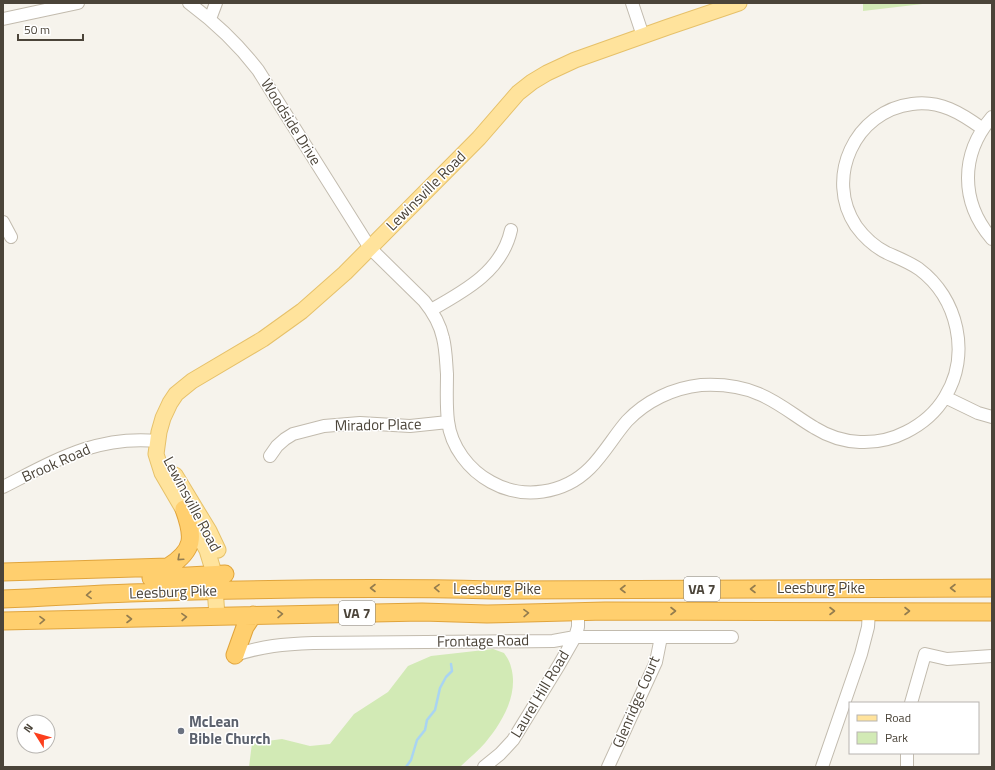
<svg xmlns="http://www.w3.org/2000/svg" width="995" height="770" font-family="'Titillium Web',sans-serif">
	<rect width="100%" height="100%" fill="#f6f3ec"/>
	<!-- green -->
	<path fill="#d2eab5" d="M863 3H931L863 11Z
		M493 649 504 653C507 657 510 662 511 667 519 694 502 723 485 743 477 752 468 759 460 767H249L252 743 282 739 310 746 330 744 354 714 388 692 408 666 431 656Z"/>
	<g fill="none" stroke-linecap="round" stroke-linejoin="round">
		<!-- stream -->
		<path stroke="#a9d4f2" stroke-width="2.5" d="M406 767 411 760 417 740 425 730 427 720 435 710 440 688 446 677 452 671 451 664"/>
		<!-- minor casing -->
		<g stroke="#c2bbae" stroke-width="14">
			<path id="minor" d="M189 3C216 23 238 44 258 70L370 248 424 301C433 312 440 324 443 338 446 350 446 362 447 374 447 389 446 406 448 421 451 447 469 470 491 482 523 500 564 494 590 468 604 454 614 436 627 421 646 401 673 388 701 385 720 384 741 386 759 394 779 402 796 417 815 428 842 445 877 447 906 432 922 424 936 412 945 397 971 355 958 298 919 269 909 262 898 258 887 253 875 247 864 237 856 226 824 178 855 111 912 104 940 100 961 113 983 129
				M632 3 643 36
				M3 19 78 3
				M210 19 216 3
				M992 117C960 154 960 202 992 239
				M3 222 11 237
				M431 310C465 291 502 271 511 230
				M945 397 978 413 992 417
				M270 456 277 446 285 439 293 434 324 426 360 423 410 426 448 422
				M3 487C56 460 97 435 158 441
				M235 655C263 646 283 644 313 643L553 641 575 637H732
				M911 703 925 654 947 659 992 656
				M907 753V767
				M484 767 500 754 513 740 559 665 575 637 578 627V612
				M608 767 656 662 661 637
				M822 767 861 654 868 627 869 611"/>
		</g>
		<!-- major casing -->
		<g stroke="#e6c16a" stroke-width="17">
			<path id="major" d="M175 475 209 531 218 550
				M217 616 214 573 207 550 162 473 156 454 159 432 163 418 170 403 176 394 192 381 263 339 302 311 345 273 479 138 518 93 532 82 547 73 575 60 668 27 739 3"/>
		</g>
		<!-- highway casing -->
		<g stroke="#e0a43c" stroke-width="19">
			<path id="highway" d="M3 572 168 567C195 550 194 537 184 509
				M151 578 225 574
				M3 599C45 598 87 594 130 593 250 589 371 587 492 590L992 588
				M3 621 422 612 487 614 605 611 992 612
				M235 655 245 627 253 615"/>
		</g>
		<!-- minor -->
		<use href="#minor" stroke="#fff" stroke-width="12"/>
		<!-- major -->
		<use href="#major" stroke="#ffe39c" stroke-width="15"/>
		<!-- highway -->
		<use href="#highway" stroke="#ffcf6e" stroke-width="17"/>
	</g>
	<!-- one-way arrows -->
	<defs><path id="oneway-chevron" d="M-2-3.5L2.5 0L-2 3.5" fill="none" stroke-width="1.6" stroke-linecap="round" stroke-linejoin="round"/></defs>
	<g stroke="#937c4e">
		<use href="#oneway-chevron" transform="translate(180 558) rotate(138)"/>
		<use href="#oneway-chevron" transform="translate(373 588) rotate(180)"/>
		<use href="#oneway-chevron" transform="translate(437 588) rotate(-179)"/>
		<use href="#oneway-chevron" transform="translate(953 588) rotate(180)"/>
		<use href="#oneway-chevron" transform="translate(623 589) rotate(180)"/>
		<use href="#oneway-chevron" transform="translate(753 589) rotate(180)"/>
		<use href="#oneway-chevron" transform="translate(89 595) rotate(177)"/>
		<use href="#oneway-chevron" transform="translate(673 611)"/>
		<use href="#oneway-chevron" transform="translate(832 611)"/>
		<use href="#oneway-chevron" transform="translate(907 611)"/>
		<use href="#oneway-chevron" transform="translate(526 613) rotate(-1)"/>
		<use href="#oneway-chevron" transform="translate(280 614) rotate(-1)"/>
		<use href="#oneway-chevron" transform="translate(184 617) rotate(-2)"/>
		<use href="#oneway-chevron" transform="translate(129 619)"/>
		<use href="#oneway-chevron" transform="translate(42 620) rotate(-1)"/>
	</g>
	<!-- markers -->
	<circle fill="#6b7280" stroke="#fff" stroke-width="1.5" cx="181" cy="731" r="4"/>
	<g text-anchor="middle" stroke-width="3" stroke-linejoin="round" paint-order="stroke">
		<!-- shield labels -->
		<g fill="#fff" stroke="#817c74" stroke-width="1">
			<rect x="684" y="577" width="36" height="24" rx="3"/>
			<rect x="339" y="601" width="36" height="24" rx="3"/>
		</g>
		<g font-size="14" font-weight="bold" fill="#4b4439">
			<text x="702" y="594">VA 7</text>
			<text x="357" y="618">VA 7</text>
		</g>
		<!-- street labels -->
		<g font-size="15" fill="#4b4439" stroke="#fff">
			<text transform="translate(291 122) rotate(58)" y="5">Woodside Drive</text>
			<text transform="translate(426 191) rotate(-45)" y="5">Lewinsville Road</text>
			<text transform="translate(378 425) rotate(-1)" y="5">Mirador Place</text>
			<text transform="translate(56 463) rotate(-24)" y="5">Brook Road</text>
			<text transform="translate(192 504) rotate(62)" y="5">Lewinsville Road</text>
			<text x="821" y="593">Leesburg Pike</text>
			<text x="497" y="594">Leesburg Pike</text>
			<text transform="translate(173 592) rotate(-2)" y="5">Leesburg Pike</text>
			<text transform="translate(483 641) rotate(-1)" y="5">Frontage Road</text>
			<text transform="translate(540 694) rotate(-59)" y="5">Laurel Hill Road</text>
			<text transform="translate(636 702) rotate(-67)" y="5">Glenridge Court</text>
		</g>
		<!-- worship labels -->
		<g font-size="15" font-weight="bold" fill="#5b616d" stroke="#fff" text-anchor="start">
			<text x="189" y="727">McLean<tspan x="189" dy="17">Bible Church</tspan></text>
		</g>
	</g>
	<!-- border -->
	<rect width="995" height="770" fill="none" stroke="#4b4439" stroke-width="8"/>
	<!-- legend -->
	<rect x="849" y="702" width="130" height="52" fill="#ffffff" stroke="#b7b4b0"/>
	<rect x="857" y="715" width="20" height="6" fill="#ffe39c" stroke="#b7b4b0"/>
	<text x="885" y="722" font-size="12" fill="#4b4439">Road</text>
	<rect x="857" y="732" width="20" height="12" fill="#d2eab5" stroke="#b7b4b0"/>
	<text x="885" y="742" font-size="12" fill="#4b4439">Park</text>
	<!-- north arrow -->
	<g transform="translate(36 734) rotate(307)"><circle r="19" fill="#ffffff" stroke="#b7b4b0"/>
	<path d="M0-3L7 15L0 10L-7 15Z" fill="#fc3f1d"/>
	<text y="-6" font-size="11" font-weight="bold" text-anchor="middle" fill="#4b4439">N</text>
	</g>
	<!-- scale -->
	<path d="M18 34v6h65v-6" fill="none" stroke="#4b4439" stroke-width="2"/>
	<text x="24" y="34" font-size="12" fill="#4b4439" stroke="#ffffff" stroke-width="3" paint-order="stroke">50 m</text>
</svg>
